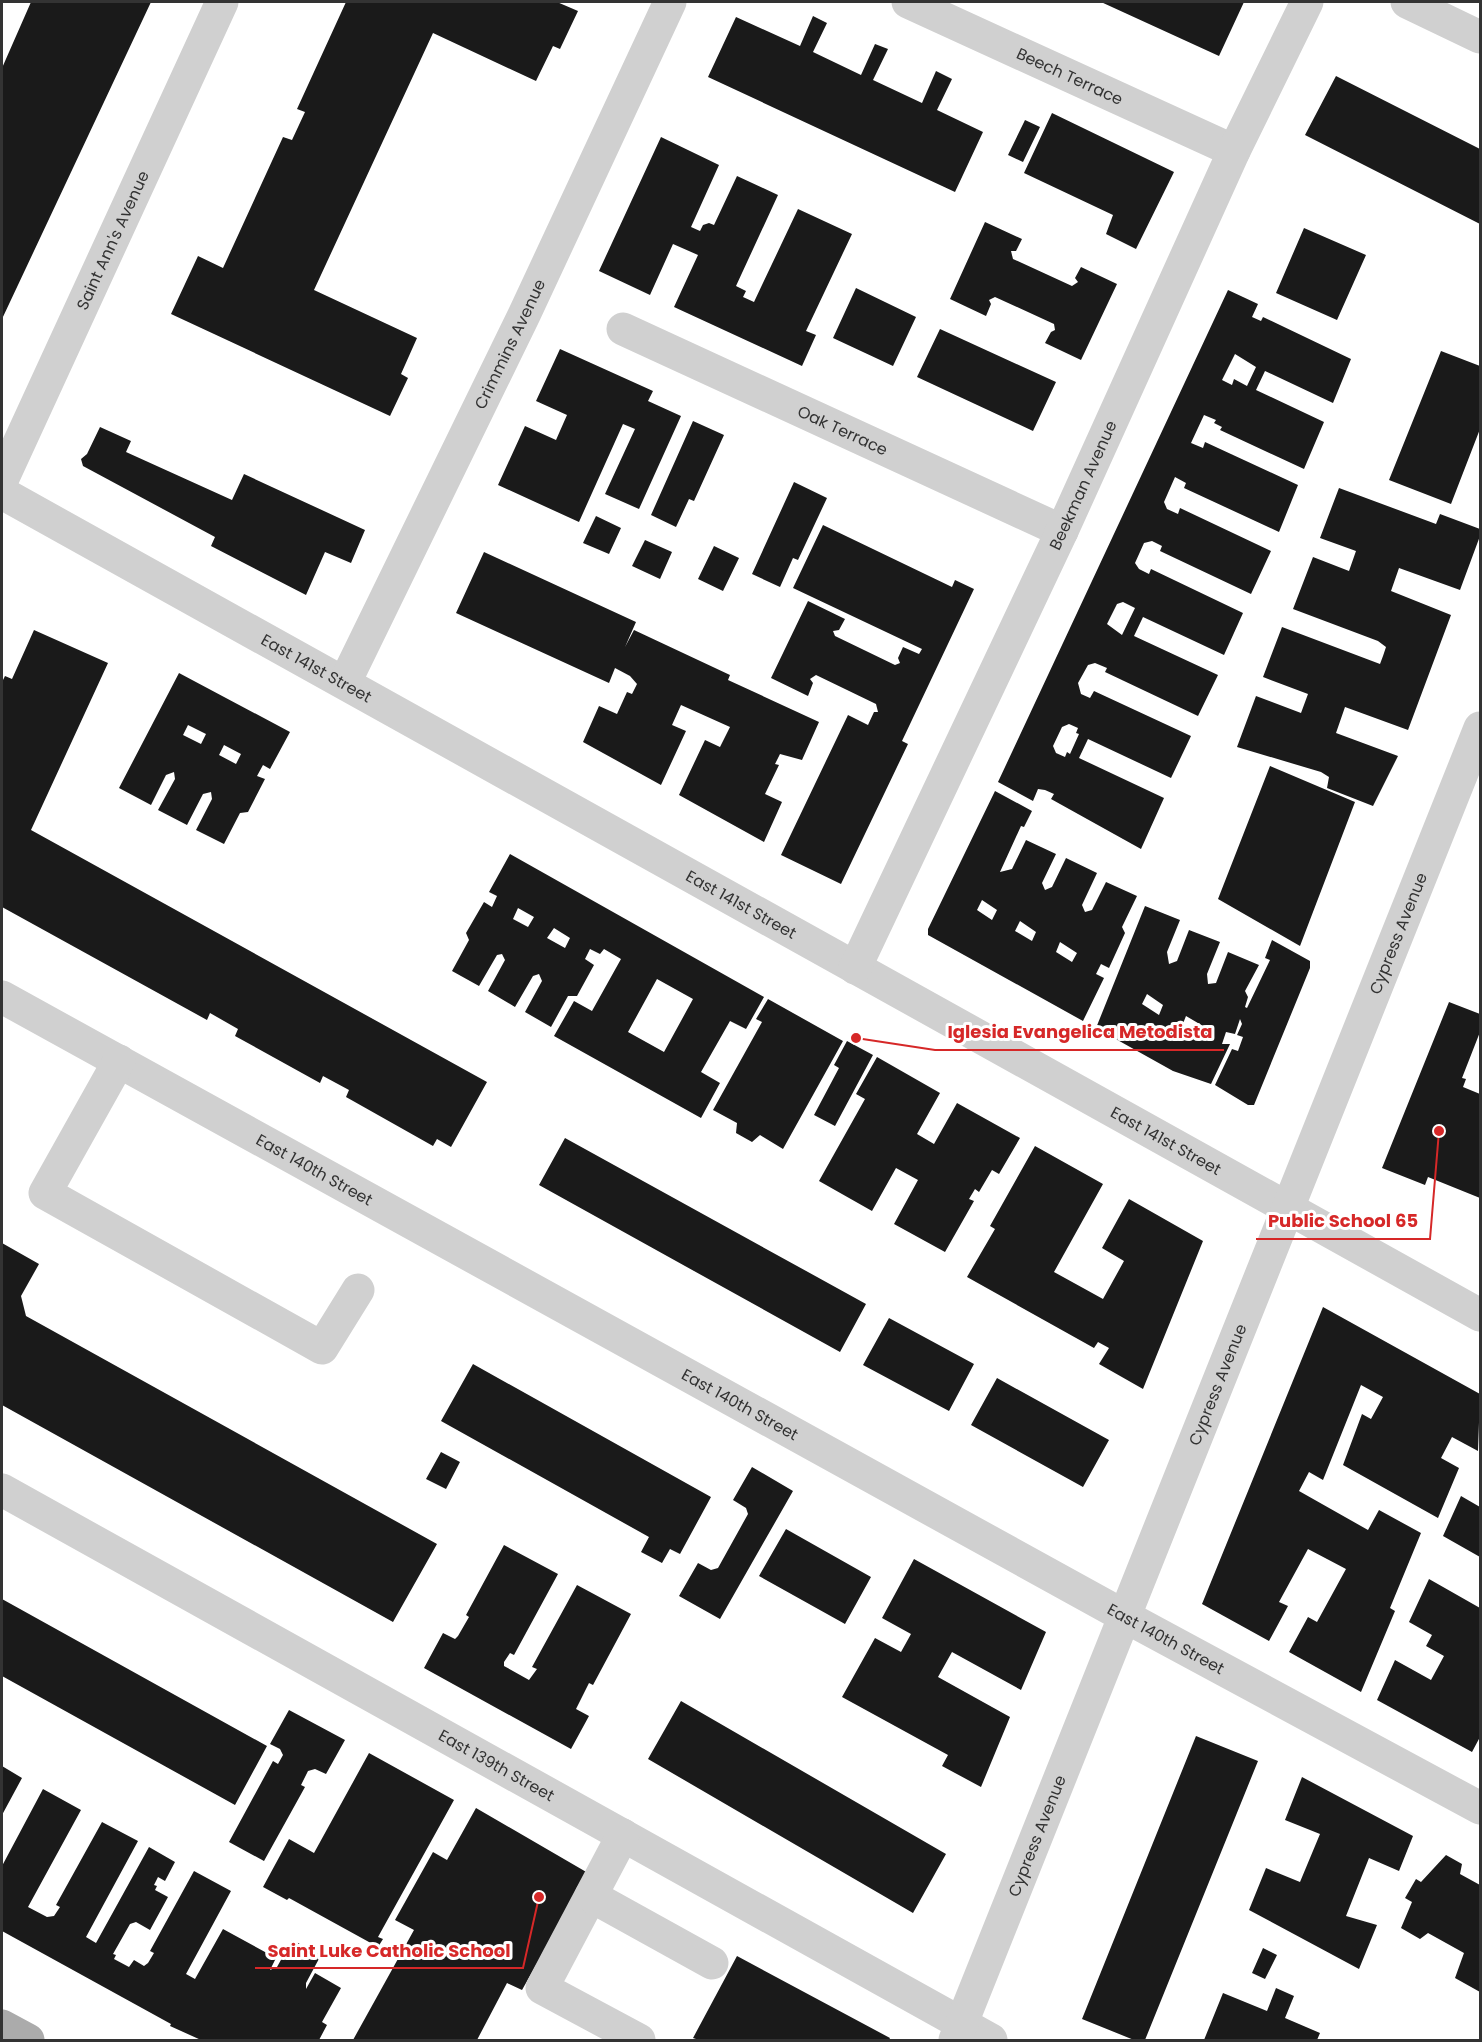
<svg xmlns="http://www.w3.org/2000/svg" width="1482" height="2042" font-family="Poppins,sans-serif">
	<rect width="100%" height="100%" fill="#fff"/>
	<!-- building -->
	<path fill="#1a1a1a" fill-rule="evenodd" d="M31 2H151L2 319V68Z
		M346 2H557L578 11 560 49 553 46 536 81 433 33 314 290 417 338 401 374 408 378 390 416 171 314 198 256 223 268 283 137 292 140 305 112 297 109Z
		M1101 2H1244L1219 56Z
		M813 16 827 23 813 52 861 75 875 44 888 49 873 80 922 103 936 71 952 79 937 110 983 132 955 192 708 77 736 17 800 46Z
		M1336 76 1480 149V224L1305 135Z
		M1052 113 1174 172 1136 249 1106 234 1113 215 1024 173Z
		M1025 120 1040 127 1023 162 1008 155Z
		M661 137 719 165 691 227 700 231 703 225 709 223 714 225 737 176 778 195 736 286 746 291 743 297 754 302 798 209 852 234 806 331 816 335 802 366 674 307 698 255 673 244 650 295 599 271Z
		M985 222 1022 239 1016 251H1011L1013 259 1072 286 1078 282 1075 278 1081 267 1117 284 1081 360 1045 343 1051 332 1055 330 1054 324 995 297 989 300 991 304 986 316 950 299Z
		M1304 228 1366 255 1337 320 1276 293Z
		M856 288 916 317 893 366 833 338Z
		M1228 290 1258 304 1252 317 1261 321 1263 317 1351 359 1333 403 1265 371 1256 390 1324 422 1304 469 1220 430 1222 427 1214 423 1216 420 1204 415 1191 443 1203 448 1205 442 1298 485 1279 532 1184 488 1186 483 1175 477 1164 502 1167 509 1178 514 1180 508 1271 551 1251 594 1160 551 1162 546 1152 541 1144 543 1135 563 1139 569 1149 574 1151 569 1243 613 1224 655 1143 617 1134 636 1218 675 1198 716 1105 672 1107 668 1095 663 1088 665 1078 683 1081 694 1090 698 1094 691 1191 736 1171 778 1088 739 1079 758 1164 798 1141 849 1051 799 1054 794 1045 790 1038 789 1033 801 998 782ZM1235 354 1256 367 1247 386 1234 379 1232 385 1222 380ZM1123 602 1135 608 1122 635 1107 624 1117 604ZM1069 724 1078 728 1076 733 1079 734 1070 754 1067 752 1065 757 1056 753 1053 746 1062 727Z
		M940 329 1056 382 1033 431 917 377Z
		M560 349 653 391 648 401 681 416 639 509 605 494 635 429 623 424 579 522 498 485 525 426 556 440 567 415 536 401Z
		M1441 351 1480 366V429L1451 504 1389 480Z
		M693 421 724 435 694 501 689 499 676 527 651 515Z
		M100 427 131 441 126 452 232 500 244 474 365 530 351 563 325 552 306 595 211 546 215 537 83 466 81 459 87 454Z
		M794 482 827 498 798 560 793 558 780 587 752 574Z
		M1339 488 1436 524 1440 514 1480 529V536L1460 590 1399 568 1391 591 1451 615 1408 730 1345 707 1336 733 1398 756 1373 806 1327 788 1329 777 1321 772 1237 747 1256 696 1301 713 1308 694 1263 677 1282 627 1380 664 1383 656 1386 647 1378 641 1293 609 1313 557 1349 571 1356 551 1320 538Z
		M596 516 621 528 609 554 583 543Z
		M823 525 952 587 955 580 974 589 902 741 908 744 841 884 781 855 848 715 868 725 874 712H878L876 704 816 675 810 679 813 683 808 696 771 678 808 601 845 619 839 630 833 631 835 636 895 665 900 663 898 658 903 647 919 654 922 649 793 588Z
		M645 540 672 552 660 579 632 566Z
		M714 546 739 558 723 591 698 579Z
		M484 552 636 622 625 647 634 630 730 675 728 680 819 722 802 760 780 754 775 764 779 765 765 794 782 802 764 842 679 795 705 740 720 747 730 727 681 705 672 725 686 731 661 785 583 742 599 706 617 714 627 692 632 694 637 684 630 676 615 668 609 683 456 613Z
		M34 630 108 663 31 830 487 1082 451 1147 437 1139 433 1146 346 1097 349 1090 323 1076 320 1083 235 1036 238 1029 210 1013 207 1020 2 907V682L5 676 12 679Z
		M179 673 290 732 270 769 263 765 257 776 265 779 248 812 240 813 224 844 196 830 212 799 211 792 203 794 187 825 158 810 175 779 174 772 166 775 151 805 119 788ZM188 725 206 734 201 744 183 735ZM224 745 241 754 236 764 219 755Z
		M1270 766 1355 802 1300 946 1218 899Z
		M995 791 1032 811 1024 827 1021 826 1000 872 1012 869 1026 840 1056 854 1042 883 1045 890 1052 887 1066 858 1097 873 1082 905 1085 912 1092 910 1106 882 1137 896 1122 927 1125 933 1109 968 1101 964 1096 974 1104 978 1083 1021 928 935V929ZM982 900 997 910 992 920 977 910ZM1020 921 1036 932 1032 941 1015 931ZM1060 942 1077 953 1072 962 1056 952Z
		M510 854 764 997 746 1029 730 1021 701 1072 720 1083 701 1118 554 1036 574 1001 592 1011 621 959 604 949 600 954 590 949 585 959 594 965 577 996H568L551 1027 525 1012 542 981 539 974 533 976 515 1007 488 991 505 960 502 954 497 955 479 986 452 971 469 940 466 933 484 902 492 907 497 896 489 892ZM518 908 534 917 528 927 513 919ZM554 928 570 938 565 948 547 938ZM657 979 693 999 664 1052 628 1032Z
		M1145 906 1180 920 1167 952 1169 964 1177 961 1189 930 1220 942 1207 974 1208 984 1216 983 1228 952 1259 965 1245 991 1248 997 1245 1007 1247 1008 1270 960 1265 958 1272 940 1310 961V968L1254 1105H1248L1215 1085 1232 1049 1238 1051 1243 1037 1237 1035 1242 1024 1240 1019 1235 1034 1226 1032 1222 1044H1230L1211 1084 1173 1071 1096 1028ZM1147 994 1163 1005 1159 1015 1142 1004ZM1186 1016 1203 1026 1199 1035 1182 1026Z
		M768 999 843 1041 783 1149 760 1135 752 1142 736 1133 737 1123 713 1110 762 1022 756 1019Z
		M1449 1002 1480 1014V1032L1462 1078 1466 1079 1463 1087 1480 1094V1198L1428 1177 1425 1185 1382 1168Z
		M847 1041 873 1055 835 1126 814 1115 839 1068 834 1065Z
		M877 1057 940 1093 917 1134 934 1144 957 1103 1020 1138 999 1174 992 1170 979 1192 975 1189 969 1199 974 1201 945 1252 894 1224 918 1180 896 1168 872 1211 819 1181 865 1099 856 1094Z
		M565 1138 866 1304 840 1352 539 1185Z
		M1035 1146 1103 1184 1054 1272 1103 1299 1124 1261 1102 1248 1129 1199 1203 1241 1143 1389 1099 1364 1109 1348 1098 1342 1094 1348 967 1277 995 1229 990 1226Z
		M2 1243 39 1264 21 1296 26 1316 437 1544 393 1622 2 1405Z
		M1323 1307 1480 1394 1478 1451 1452 1437 1441 1458 1459 1468 1438 1518 1343 1465 1362 1414 1371 1419 1383 1397 1361 1385 1323 1480 1309 1472 1299 1491 1368 1530 1379 1510 1421 1533 1390 1608 1395 1611 1361 1692 1289 1652 1308 1617 1317 1622 1346 1569 1308 1549 1279 1602 1288 1606 1269 1641 1202 1604Z
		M889 1318 974 1364 949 1411 863 1365Z
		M473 1364 711 1497 680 1554 670 1549 662 1563 641 1552 649 1537 441 1421Z
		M997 1378 1109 1440 1083 1487 971 1425Z
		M441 1452 460 1462 446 1489 426 1479Z
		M752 1467 793 1491 720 1619 679 1596 698 1563 711 1570 718 1568 748 1514 746 1508 733 1500Z
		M1461 1496 1480 1507V1557L1443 1536Z
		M786 1529 871 1577 845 1624 759 1576Z
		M504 1545 558 1574 514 1655 510 1653 504 1662V1666L529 1680 537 1669 532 1667 577 1585 631 1614 593 1685 589 1683 576 1709 589 1716 571 1749 424 1668 443 1633 455 1639 458 1636 469 1617 466 1615Z
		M914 1559 1046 1632 1021 1690 952 1652 938 1677 1010 1717 981 1787 942 1766 948 1755 842 1697 875 1638 901 1652 911 1634 882 1618Z
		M1429 1579 1480 1608V1737L1472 1752 1377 1700 1395 1660 1431 1680 1444 1656 1426 1646 1432 1635 1409 1622Z
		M2 1599 267 1746 235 1805 2 1676Z
		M681 1701 946 1854 913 1913 648 1759Z
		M289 1710 345 1740 326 1774 315 1769 308 1771 301 1785 305 1787 264 1861 229 1842 273 1761 278 1764 283 1755 280 1749 270 1744Z
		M1196 1736 1258 1761 1145 2040H1134L1082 2019Z
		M369 1753 454 1800 378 1937 383 1939 378 1947 289 1898 287 1900 263 1887 289 1839 314 1853Z
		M2 1766 22 1778 2 1815Z
		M1302 1777 1413 1836 1399 1871 1369 1858 1346 1916 1377 1925 1359 1969 1249 1910 1266 1868 1300 1882 1320 1834 1285 1820Z
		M43 1789 81 1810 28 1907 47 1917 54 1916 60 1907 56 1905 102 1822 138 1841 86 1937 96 1943 149 1847 175 1862 165 1881 158 1877 154 1885 157 1886 155 1890 168 1897 150 1930 136 1922 130 1924 113 1954 116 1955 114 1959 129 1967 134 1960 144 1966 148 1963 154 1953 150 1951 194 1871 231 1891 186 1974 195 1979 223 1929 276 1958 270 1970 277 1967 292 1940 321 1955 306 1983V1989L315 1973 341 1988 322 2022 327 2025 319 2040H201L170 2026 171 2024 2 1931V1866Z
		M476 1808 588 1873 522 1990 507 1983 477 2040H353L414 1930 395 1920 433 1852 447 1860Z
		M1446 1855 1462 1864 1460 1874 1480 1885V1992L1455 1978 1464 1953 1428 1933 1420 1939 1401 1928 1412 1902 1405 1898 1416 1879 1421 1882Z
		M1263 1948 1277 1955 1265 1979 1252 1973Z
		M737 1956 890 2038 889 2040H699L693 2038Z
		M1276 1988 1294 1996 1285 2018 1320 2033 1317 2040H1204L1223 1993 1267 2011Z"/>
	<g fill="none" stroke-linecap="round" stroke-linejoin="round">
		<!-- minor -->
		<g stroke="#d0d0d0" stroke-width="33">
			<path id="s1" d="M908 2 1234 151"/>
			<path d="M1407 2 1480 37"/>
			<path id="s2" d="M623 329 1062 531"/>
			<path id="s3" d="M2 480 222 2"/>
			<path id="s4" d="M2 493 1480 1315"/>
			<path id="s5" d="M345 682 524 315 670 2"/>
			<path id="s6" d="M855 968 1062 531 1234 151 1307 2"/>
			<path id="s7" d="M2 997 1126 1617 1480 1808"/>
			<path d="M119 1061 45 1193 322 1348 358 1290"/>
			<path id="s8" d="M2 1490 991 2040"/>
			<path d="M623 1835 542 1988 639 2040"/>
			<path d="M591 1896 712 1963"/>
			<path id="s9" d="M955 2040 1480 728"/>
		</g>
		<!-- major -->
		<path stroke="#ababab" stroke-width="33" d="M2 2026 28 2040"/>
	</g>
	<g text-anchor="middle" stroke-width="6" stroke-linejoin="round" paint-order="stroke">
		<!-- street labels -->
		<g font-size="16" fill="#333" stroke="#fff">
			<text dy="6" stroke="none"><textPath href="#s1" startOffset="178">Beech Terrace</textPath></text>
			<text dy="6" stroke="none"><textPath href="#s3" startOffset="264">Saint Ann's Avenue</textPath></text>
			<text dy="6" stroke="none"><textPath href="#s5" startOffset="376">Crimmins Avenue</textPath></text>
			<text dy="6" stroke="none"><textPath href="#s2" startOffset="242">Oak Terrace</textPath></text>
			<text dy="6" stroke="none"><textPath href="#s6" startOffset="534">Beekman Avenue</textPath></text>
			<text dy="6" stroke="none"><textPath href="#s4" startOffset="360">East 141st Street</textPath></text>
			<text dy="6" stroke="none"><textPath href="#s4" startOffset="846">East 141st Street</textPath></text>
			<text dy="6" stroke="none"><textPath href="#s9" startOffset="1192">Cypress Avenue</textPath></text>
			<text dy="6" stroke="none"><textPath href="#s4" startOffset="1332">East 141st Street</textPath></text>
			<text dy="6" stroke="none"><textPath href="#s7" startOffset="357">East 140th Street</textPath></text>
			<text dy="6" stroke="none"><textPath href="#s9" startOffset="706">Cypress Avenue</textPath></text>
			<text dy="6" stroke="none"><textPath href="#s7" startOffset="843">East 140th Street</textPath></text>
			<text dy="6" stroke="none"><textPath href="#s7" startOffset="1329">East 140th Street</textPath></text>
			<text dy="6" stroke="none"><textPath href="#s8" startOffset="566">East 139th Street</textPath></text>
			<text dy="6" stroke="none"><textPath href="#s9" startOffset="220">Cypress Avenue</textPath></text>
		</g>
	</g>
	<!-- callouts -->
	<path fill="none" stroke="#d62828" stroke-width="2" d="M856 1038L935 1050H1224M1439 1131L1430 1239H1256M539 1897L523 1968H255"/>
	<g fill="#d62828" stroke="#fff" stroke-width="2">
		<circle cx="856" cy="1038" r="6"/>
		<circle cx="1439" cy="1131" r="6"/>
		<circle cx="539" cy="1897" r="6"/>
	</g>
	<g font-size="18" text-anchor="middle" font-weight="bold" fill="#d62828" stroke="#fff" stroke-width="6" stroke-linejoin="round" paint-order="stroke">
		<text x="1080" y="1038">Iglesia Evangelica Metodista</text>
		<text x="1343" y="1227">Public School 65</text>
		<text x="389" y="1957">Saint Luke Catholic School</text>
	</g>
	<!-- border -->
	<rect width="1482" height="2042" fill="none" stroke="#333333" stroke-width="6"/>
</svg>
